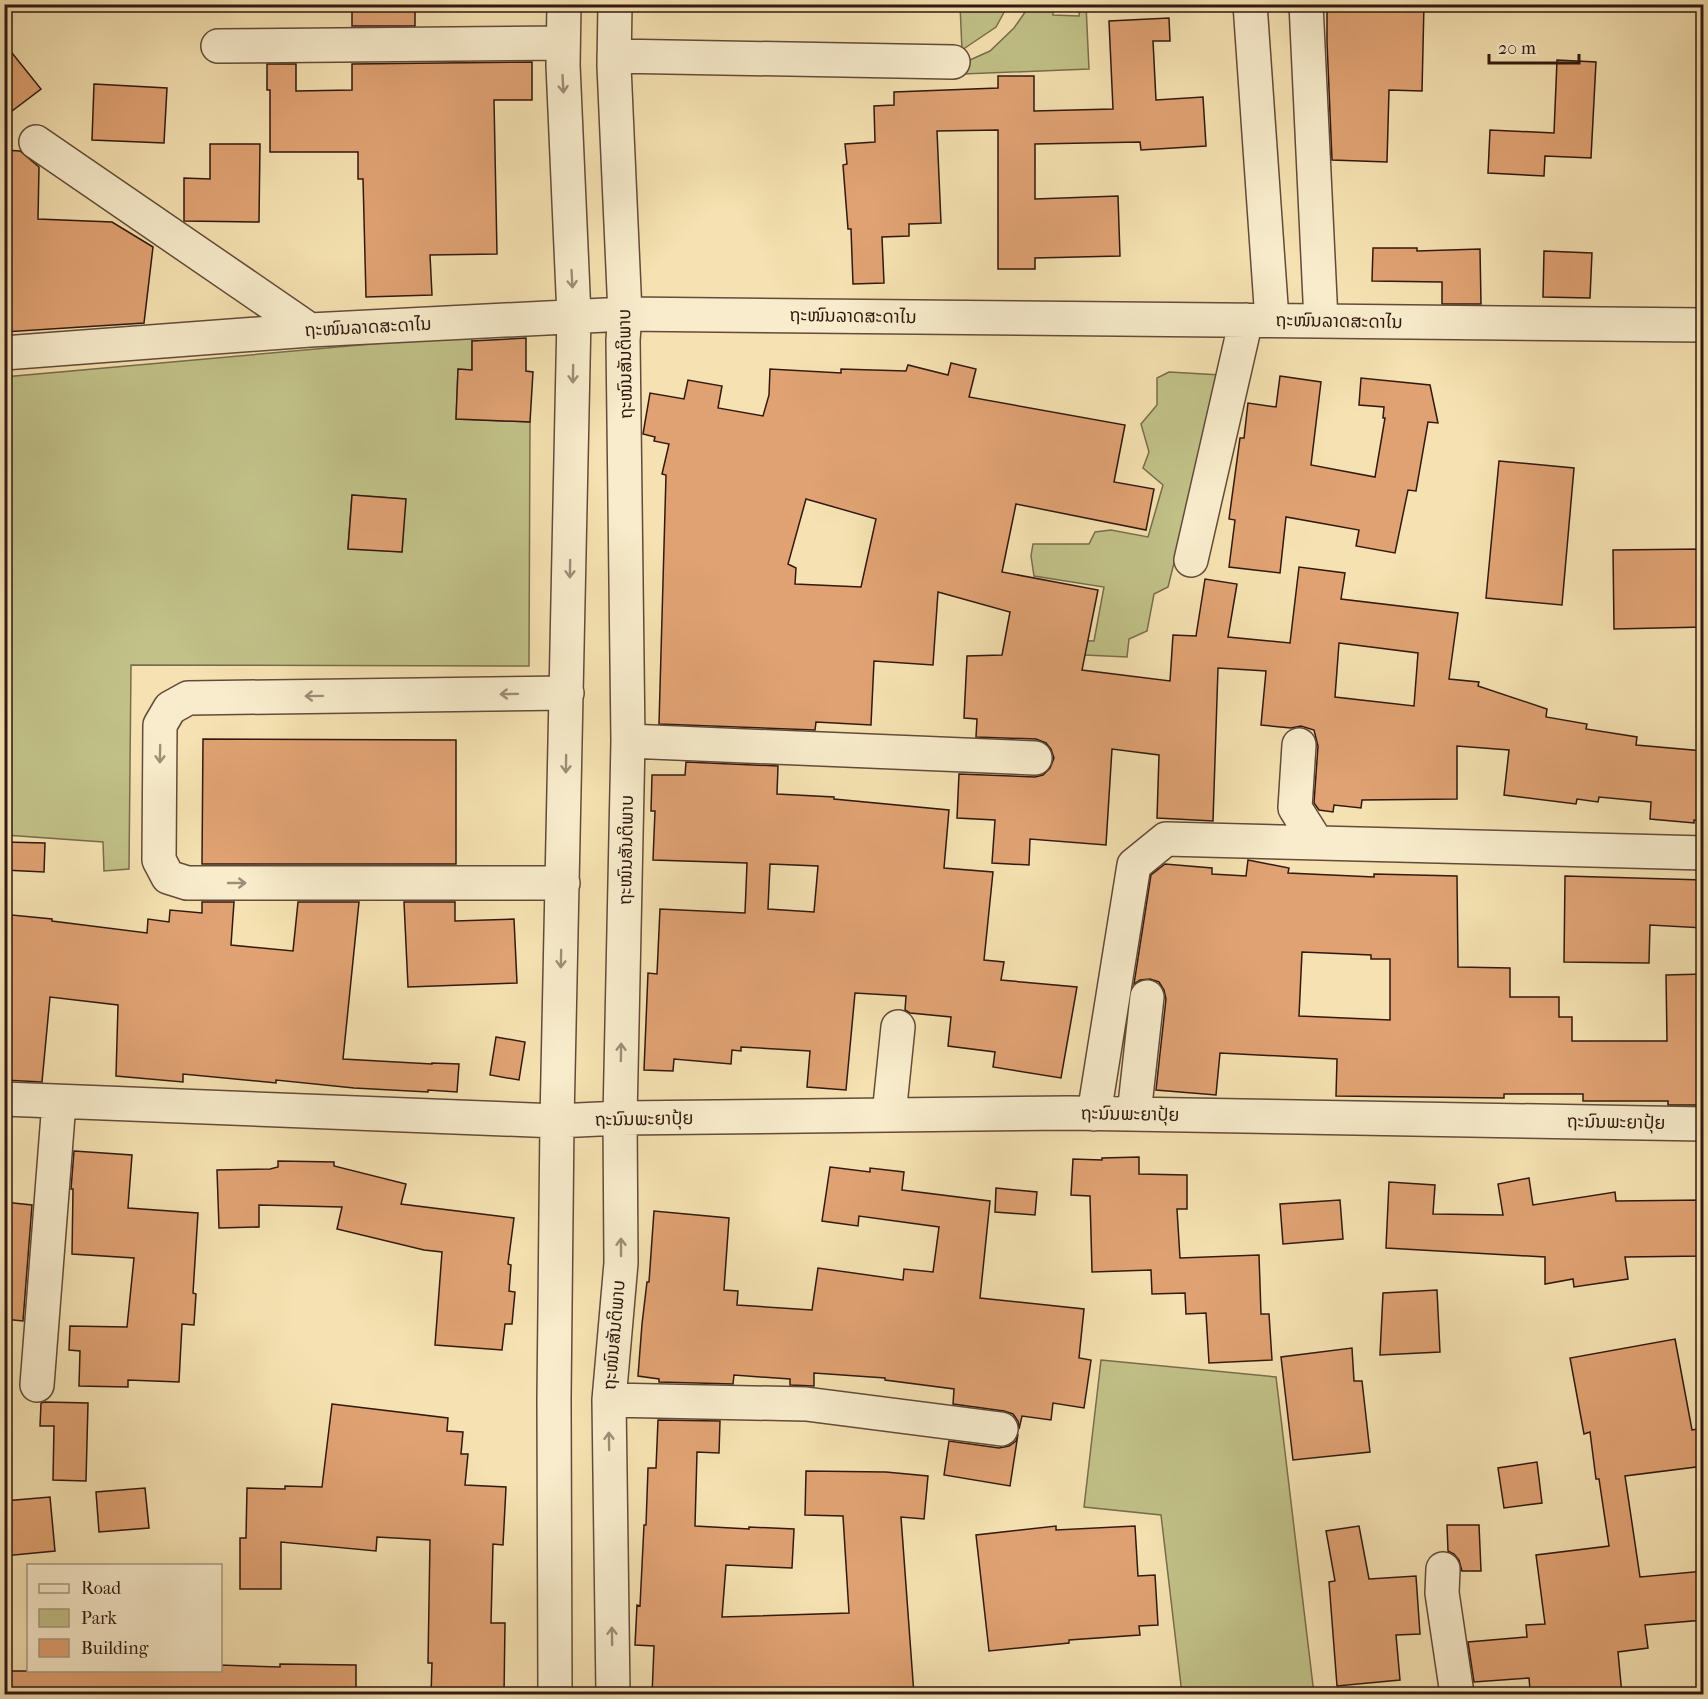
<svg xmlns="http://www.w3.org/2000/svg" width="1708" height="1699" font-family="'IM FELL French Canon','Noto Sans Lao',serif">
	<rect width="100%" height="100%" fill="#f5e1b1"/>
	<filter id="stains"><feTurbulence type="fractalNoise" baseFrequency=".00333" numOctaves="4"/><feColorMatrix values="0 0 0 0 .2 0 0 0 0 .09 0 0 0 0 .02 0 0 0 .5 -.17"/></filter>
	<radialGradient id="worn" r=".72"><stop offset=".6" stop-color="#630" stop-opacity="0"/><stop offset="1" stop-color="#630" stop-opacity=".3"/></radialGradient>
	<!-- green -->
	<path fill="#c1c188" stroke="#796d4c" stroke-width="1.5" fill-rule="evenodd" d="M960 5H1008L996 27 962 50Z
		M1030 5H1052L1053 15 1079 16 1080 5H1086L1089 69 963 74V63L990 51 1014 28Z
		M472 335V370L458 369 456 419 530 422 529 666 131 665 129 869 104 871 103 842 5 835 4 377ZM352 495 405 499 402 552 348 548Z
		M1169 372 1221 375 1168 587 1154 594 1147 631 1129 639 1127 657 1063 654 1064 640 1094 641 1104 587 1034 576 1031 556 1033 544H1089L1095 532 1111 530 1148 537 1163 485 1143 468 1149 452 1141 424 1157 405V378Z
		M1101 1360 1276 1377 1314 1694H1182L1161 1515 1084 1507Z"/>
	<!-- building -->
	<path fill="#e0a273" stroke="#311910" stroke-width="1.5" fill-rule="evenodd" d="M352 4H415V26H352Z
		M1327 4H1424L1422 91 1389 90 1387 162 1332 160 1327 42Z
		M1169 18 1170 41H1153L1156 100 1203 97 1206 146 1141 150 1140 142 1035 144V199L1118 196 1120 256 1035 258V269H998V130L937 131 941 223 909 224V236L882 237 884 283 853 284 851 229H848L843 165 847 164 845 144 875 142 874 106 894 105V92L998 88V76H1034V111L1113 109 1109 21Z
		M4 43 41 89 4 117Z
		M1557 60 1596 62 1591 158 1545 156 1544 176 1488 173 1490 130 1554 133Z
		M532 62V100H494L497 254 430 255 432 295 366 297 363 179H358V152H270V90H267V64H296V91L352 90V64Z
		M94 84 167 88 164 143 92 140Z
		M210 144H260L259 222 184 221V178L210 179Z
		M4 150 20 151 39 167 38 219 112 222 153 247 144 323 4 332Z
		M1373 248H1417V251L1480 249 1481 304H1442V282L1372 281Z
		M1544 251 1592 253 1590 298 1543 297Z
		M526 338V371L533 372 530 422 456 419 458 369 472 370V341Z
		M951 363 976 369 969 397 1125 425 1114 482 1154 489 1146 530 1016 504 1002 572 1098 590 1082 670 1170 681 1173 635 1196 636 1205 579 1237 584 1228 637 1290 643 1299 567 1345 573 1341 599 1458 613 1449 679 1479 682 1478 686 1547 709 1546 717 1587 724 1586 729 1637 737 1636 745 1704 751V821L1694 820V823L1650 819 1651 802 1599 797 1598 802 1577 799 1576 804 1504 795 1509 750 1457 746V799L1362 800 1361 808 1334 805 1333 812 1319 810 1314 803 1318 746 1314 730 1301 726 1291 728 1261 725 1266 671 1218 668 1213 821 1157 818 1159 755 1112 749 1106 845 1030 839 1029 865 992 863 995 820 957 818 959 774 1035 777 1043 775 1050 768 1054 758 1051 749 1046 743 1036 739 976 737 977 719 964 718 967 656 1002 655 1010 612 938 592 933 665 874 661 871 725 816 722 815 730 659 724 666 475 662 474 669 444 654 441 655 437 643 434 650 393 684 399 688 380 722 386 718 408 763 416 769 395 770 369 841 373V369L906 371 908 365 948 375ZM806 499 876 519 861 587 795 584 796 568 788 564ZM1339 643 1418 653 1414 706 1335 697Z
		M1280 376 1321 382 1311 465 1375 477 1385 418H1383L1384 407 1359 405 1361 378 1430 385 1438 423 1428 422 1416 491 1408 490 1395 553 1356 546 1359 530 1286 517 1280 573 1229 567 1235 520 1229 519 1240 438H1244L1248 403 1276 407Z
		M1499 461 1574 468 1562 605 1486 598Z
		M352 495 406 499 402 552 348 549Z
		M1704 549V627L1614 629 1613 550Z
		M203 739 456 740V864H202Z
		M686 762 778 766 777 794 834 797V799L949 810 944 868 993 872 984 960 1004 962 1001 980 1077 987 1061 1078 993 1067 995 1052 948 1046 951 1017 910 1013 905 1010 906 996 855 993 846 1090 807 1087 810 1051 741 1047V1051L732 1050 731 1064 674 1059 673 1071 644 1070 648 973 657 974 660 909 745 913 747 863 653 860 655 811H651L652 775H685ZM770 864 818 866 814 912 768 909Z
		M4 842 45 843 44 872 4 870Z
		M1248 860 1289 868 1288 873 1374 877V874L1457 876 1458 967 1510 968V997H1559V1017H1572V1041H1667L1666 975 1704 974V1105H1668V1101H1583V1094H1504V1098L1336 1096 1337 1059 1220 1053 1216 1095 1156 1090 1166 999 1164 990 1159 982 1150 979 1140 980 1134 984 1151 875 1165 864 1212 868V874L1246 876ZM1302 952 1371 955V959H1390V1020L1299 1016Z
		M1565 876 1704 880V928L1650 925 1649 963 1564 962Z
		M202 902H234L231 945 293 951 298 902H359L343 1059 432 1064V1063L459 1064 457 1092 428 1090V1092L354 1088 276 1080V1083L183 1074V1082L116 1076 118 1005 50 997 42 1082 4 1080V1006L12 915 52 919V921L147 933 148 919 169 922 170 910 202 913Z
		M404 902H455V921L514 919 517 983 408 987Z
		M496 1037 525 1042 519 1080 490 1075Z
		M74 1151 132 1155 128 1208 198 1213 193 1293 196 1294 194 1325 182 1324 179 1382 128 1380V1387L79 1386 80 1351 69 1350 70 1326 127 1327 134 1258 72 1254 73 1189H71Z
		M1139 1157V1174L1187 1175V1209H1177L1180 1258 1259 1255 1261 1314H1269L1272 1360 1209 1363 1206 1313 1186 1314 1185 1293 1152 1294 1151 1270 1092 1272 1090 1196 1071 1195 1073 1159 1102 1160V1158Z
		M278 1161 334 1162V1166L406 1184 401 1204 514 1218 508 1264 511 1265 509 1291 515 1292 512 1324H505L502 1350 435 1345 442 1252 424 1250 337 1229 342 1207 259 1205V1227L219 1228 217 1170 270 1169 278 1167Z
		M830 1167 870 1172V1168L904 1172 902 1190 990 1201 980 1298 1084 1309 1079 1358 1091 1360 1084 1408 1053 1403 1051 1420 1022 1416 1019 1429 1018 1421 1013 1414 1004 1411 953 1404 954 1389 885 1380V1378L814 1373V1386L790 1385V1379L734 1375 733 1384 659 1382V1379L638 1376 642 1324 647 1282H649L654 1211 729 1218 724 1290 738 1291 737 1305 812 1310 818 1268 903 1280 904 1269 933 1272 939 1227 859 1216 858 1226 822 1221Z
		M1529 1178 1533 1205 1615 1192 1616 1201 1704 1200V1256L1625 1257 1628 1279 1574 1287 1573 1279 1545 1284V1257L1386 1248 1389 1182 1435 1185 1433 1214 1503 1215 1498 1184Z
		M996 1188 1037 1192 1035 1215 995 1212Z
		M1340 1200 1343 1239 1283 1244 1280 1204Z
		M4 1202 32 1205 23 1321 4 1319Z
		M1437 1290 1440 1352 1380 1355 1383 1293Z
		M1675 1339 1692 1430 1704 1428V1466L1625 1476 1640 1577 1704 1571V1620L1645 1625 1648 1648 1618 1652 1622 1695H1576L1575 1688 1530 1690 1529 1678 1474 1682 1468 1642 1527 1637 1526 1625 1545 1624 1536 1555 1609 1546 1599 1479H1596L1590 1432 1584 1434 1570 1358Z
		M1352 1348 1354 1381H1362L1370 1452 1293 1460 1281 1357Z
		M45 1402 88 1403 86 1481 53 1480 54 1426H40L41 1403Z
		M332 1404 448 1418 447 1431 463 1432 461 1454H468L465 1485 506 1487 503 1545 493 1544 491 1623H505L504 1695H431L432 1663H428L430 1540 377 1537 376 1551 281 1542V1589H240V1538H246L247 1488 285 1489V1486L322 1487Z
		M658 1420 720 1421 719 1453 697 1452 695 1526 749 1529V1527L794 1529 792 1568 726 1565 722 1617 849 1613 843 1516 805 1515 806 1471 886 1472 928 1476 924 1519 901 1517 914 1695H652L654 1646 635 1645 637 1605 640 1606 644 1525H646L648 1468H656Z
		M1018 1434 1010 1486 944 1475 949 1441 999 1448 1009 1446 1016 1441Z
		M1537 1462 1542 1503 1504 1508 1498 1468Z
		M145 1488 149 1528 99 1532 96 1492Z
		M50 1497 55 1551 4 1556V1501Z
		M1447 1525H1479L1481 1571H1462L1459 1560 1454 1554 1448 1551Z
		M1056 1526V1530L1135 1526 1138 1576 1155 1575 1158 1625 1139 1626 1140 1635 1069 1640V1643L989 1651 976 1535Z
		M1359 1526 1369 1579 1416 1576 1420 1634 1396 1635 1400 1680 1337 1686 1329 1582 1335 1581 1326 1531Z
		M280 1664 356 1665V1695H11L10 1671H220V1665L280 1667Z"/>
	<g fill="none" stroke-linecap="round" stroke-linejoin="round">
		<!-- minor casing -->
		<g stroke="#624b38" stroke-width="36">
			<path id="minor" d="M1250 4 1272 320
				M1306 4 1321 321
				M218 46 563 43
				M614 56 953 62
				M36 142 310 330
				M4 353 310 330 625 314 1704 325
				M1191 560 1246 320
				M628 741 1035 758
				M1299 745 1295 808 1317 843
				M563 883H187L168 877 159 860 160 725 170 708 188 698 567 693
				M4 1099 557 1121 620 1118 1070 1113 1704 1124
				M1094 1114 1134 865 1166 839 1704 853
				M1134 1114 1147 997
				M889 1115 898 1027
				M37 1385 59 1102
				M609 1400 806 1404 1001 1429
				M1443 1569 1442 1593 1457 1694
				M555 1694 554 1399 557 1121 574 316 563 65 564 4
				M613 1694 609 1400 621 1263 620 1118 628 741 623 340 625 314 614 66 615 4"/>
		</g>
		<!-- minor -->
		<use href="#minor" stroke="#f8eccc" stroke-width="33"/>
	</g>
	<!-- one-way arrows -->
	<defs><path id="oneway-shaft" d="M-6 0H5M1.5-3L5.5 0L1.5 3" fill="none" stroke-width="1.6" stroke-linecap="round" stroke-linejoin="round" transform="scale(1.5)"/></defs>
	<g stroke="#9e8d77">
		<use href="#oneway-shaft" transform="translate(563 84) rotate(87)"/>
		<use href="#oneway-shaft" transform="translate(572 279) rotate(87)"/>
		<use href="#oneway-shaft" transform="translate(573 374) rotate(91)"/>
		<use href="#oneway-shaft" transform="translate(570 569) rotate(91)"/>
		<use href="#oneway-shaft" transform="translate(509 694) rotate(179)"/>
		<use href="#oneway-shaft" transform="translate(314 696) rotate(179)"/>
		<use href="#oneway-shaft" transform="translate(160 754) rotate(91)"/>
		<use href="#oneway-shaft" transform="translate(566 764) rotate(91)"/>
		<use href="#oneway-shaft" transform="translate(237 883)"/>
		<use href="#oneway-shaft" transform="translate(561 959) rotate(91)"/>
		<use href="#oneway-shaft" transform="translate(621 1052) rotate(-89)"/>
		<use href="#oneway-shaft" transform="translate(621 1247) rotate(-90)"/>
		<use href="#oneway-shaft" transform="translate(609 1441) rotate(-91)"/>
		<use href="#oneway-shaft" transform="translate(612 1636) rotate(-91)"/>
	</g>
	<g text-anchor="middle" stroke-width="6" stroke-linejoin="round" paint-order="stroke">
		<!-- street labels -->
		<g font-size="18" fill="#311910" stroke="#f8eccc">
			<text transform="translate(853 316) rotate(1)" y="6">ຖະໜົນລາດສະດາໄນ</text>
			<text transform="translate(1339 321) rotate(1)" y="6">ຖະໜົນລາດສະດາໄນ</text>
			<text transform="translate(368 327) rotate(-3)" y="6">ຖະໜົນລາດສະດາໄນ</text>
			<text transform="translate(625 364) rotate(-91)" y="6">ຖະໜົນສັນຕິພາບ</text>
			<text transform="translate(626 850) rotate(-89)" y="6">ຖະໜົນສັນຕິພາບ</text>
			<text transform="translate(1130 1114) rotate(1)" y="6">ຖະນົນພະຍາປຸ້ຍ</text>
			<text transform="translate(644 1119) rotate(-1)" y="6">ຖະນົນພະຍາປຸ້ຍ</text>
			<text transform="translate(1616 1122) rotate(1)" y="6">ຖະນົນພະຍາປຸ້ຍ</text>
			<text transform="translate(614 1335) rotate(-85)" y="6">ຖະໜົນສັນຕິພາບ</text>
		</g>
	</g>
	<!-- margin -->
	<rect width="1708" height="1699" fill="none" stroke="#f5e1b1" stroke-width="24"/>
	<rect x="6" y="6" width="1696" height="1687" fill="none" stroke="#311910" stroke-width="3"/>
	<rect x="12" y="12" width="1684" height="1675" fill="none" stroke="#311910" stroke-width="1.5"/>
	<!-- legend -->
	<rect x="27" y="1564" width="195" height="108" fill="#f8eccc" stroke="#a89881" stroke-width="1.5"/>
	<rect x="39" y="1584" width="30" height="9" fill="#f8eccc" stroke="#a89881" stroke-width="1.5"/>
	<text x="81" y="1594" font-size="18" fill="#311910">Road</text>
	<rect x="39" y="1609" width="30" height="18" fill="#c1c188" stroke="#a89881" stroke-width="1.5"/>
	<text x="81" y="1624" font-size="18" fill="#311910">Park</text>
	<rect x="39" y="1639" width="30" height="18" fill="#e0a273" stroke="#a89881" stroke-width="1.5"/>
	<text x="81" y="1654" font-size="18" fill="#311910">Building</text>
	<!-- scale -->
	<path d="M1489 54v9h90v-9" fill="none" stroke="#311910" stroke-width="3"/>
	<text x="1498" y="54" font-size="18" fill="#311910" stroke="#f8eccc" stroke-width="4.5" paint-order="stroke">20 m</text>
	<rect width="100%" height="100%" filter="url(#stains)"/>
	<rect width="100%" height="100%" fill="url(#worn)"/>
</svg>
